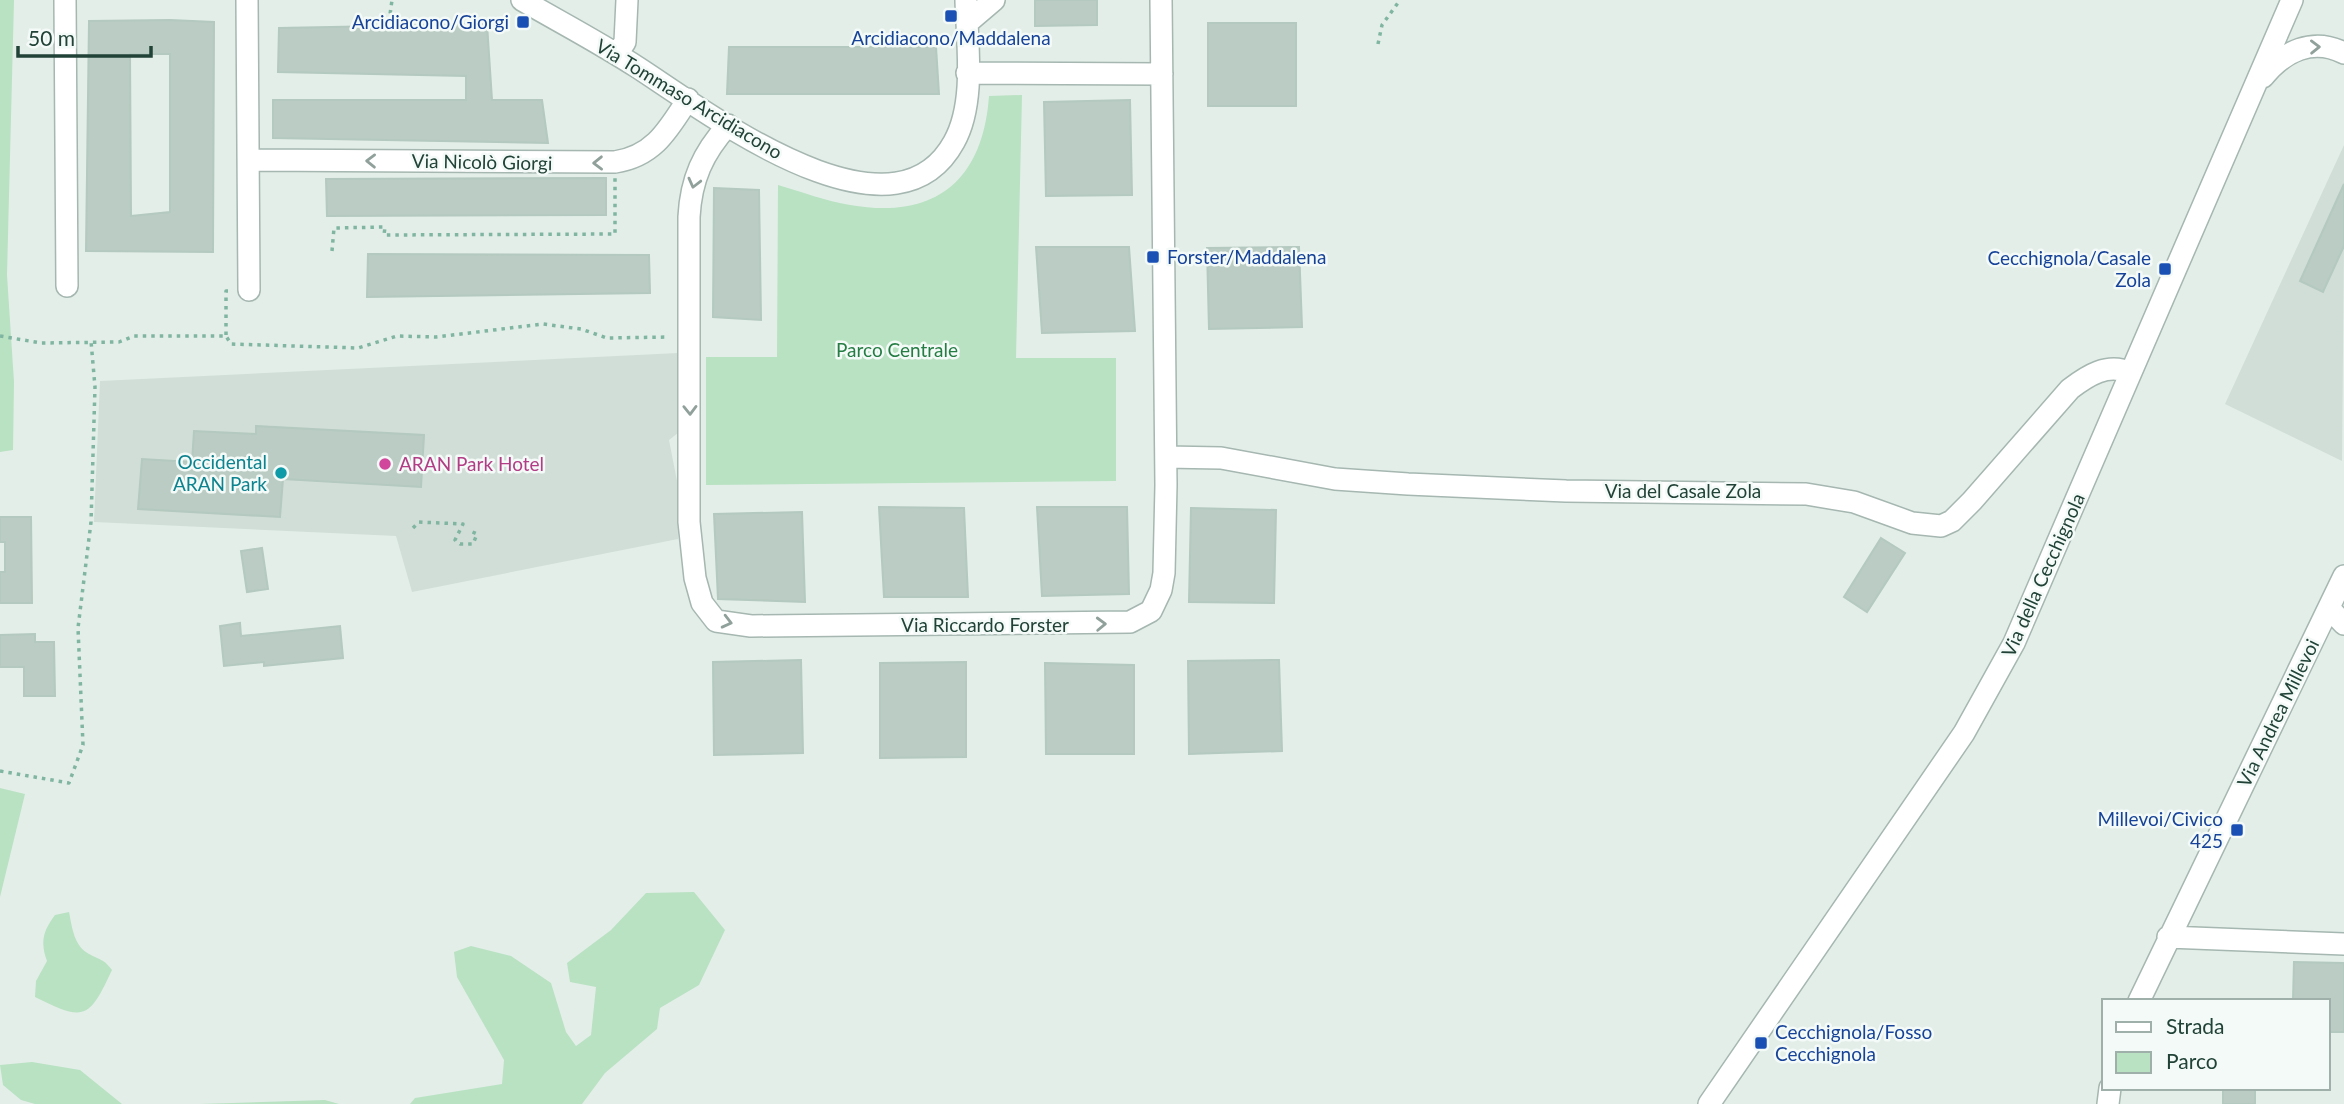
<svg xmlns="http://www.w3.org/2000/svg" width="2344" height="1104" font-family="Lato,sans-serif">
	<rect width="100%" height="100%" fill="#e3eee9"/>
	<!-- built -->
	<path fill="#d1ded7" d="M2344 145V192L2341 191 2300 281 2323 291 2344 246 2342 461 2225 404Z
		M678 353V433L669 440 677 481 678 539 412 592 396 536 94 522 100 381Z"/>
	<!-- green -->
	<path fill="#b9e2c2" d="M0 0H14L7 275 14 382 13 450 0 452Z
		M1022 95 1016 358H1116V481L706 485V357H777L778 185C802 192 826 201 850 205 936 220 983 180 989 96Z
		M0 788 25 794 0 897Z
		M694 892 725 930 699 985 660 1008 657 1029 605 1073 582 1104H410L415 1098 502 1084 504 1060 457 977 454 952 471 946 511 956 551 983 566 1032 576 1046 591 1035 596 987 570 982 567 963 611 930 646 893Z
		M69 912C72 927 74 946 89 954 100 960 104 959 112 970 89 1019 85 1022 35 997L36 981 47 961C40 942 43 931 55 915Z
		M32 1062 80 1070 122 1104H35L21 1100 3 1085 0 1065Z
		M325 1100 339 1104H199Z"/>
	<!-- building -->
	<path fill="#baccc4" stroke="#b4c9bf" stroke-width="2" fill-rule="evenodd" d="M1035 0H1097V25L1035 26Z
		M170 20 214 22 213 252 86 251 89 21ZM130 54H170V212L131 216Z
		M1208 23H1296V106H1208Z
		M487 24 492 100H542L548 143 273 138V100H466V76L278 72 279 28Z
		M729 47H936L939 94H727Z
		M1130 100 1132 195 1046 196 1044 102Z
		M606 178V215L327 216 326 179Z
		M2344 184V246L2323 292 2300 281Z
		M714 188 759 190 761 320 713 317Z
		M1036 247H1129L1135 331 1042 333Z
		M1299 247 1302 327 1209 329 1207 248Z
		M368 254 649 255 650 293 367 297Z
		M256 426 424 435 421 487 283 479 280 517 138 509 142 459 192 462 194 431 256 434Z
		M879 507 964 508 968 597H884Z
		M1037 507H1127L1129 594 1042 596Z
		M1191 508 1276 510 1274 603 1189 602Z
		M802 512 805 602 718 599 714 514Z
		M0 517H31L32 603H0V572H5V542H0Z
		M1881 538 1905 553 1867 612 1844 597Z
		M262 548 268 589 247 592 241 551Z
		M240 623 241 636 340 626 343 658 264 666V662L224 666 220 626Z
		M35 634V642H54L55 696H24V667H0V635Z
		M801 660 803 753 714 755 713 662Z
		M1279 660 1282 751 1189 754 1188 661Z
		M966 662V757L880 758V663Z
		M1045 663 1134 665V754H1046Z
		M2294 962 2344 963V1032H2328V1001L2293 1000Z
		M2223 1088H2255V1104H2223Z"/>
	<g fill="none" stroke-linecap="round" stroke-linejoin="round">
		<!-- minor casing -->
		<g stroke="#a5b7b0" stroke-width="24">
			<path id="minor" d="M65 0 67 286
				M247 0 249 290
				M522 0C560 22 600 43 637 67 704 110 892 255 954 142 976 103 967 43 966 0
				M967 23 994 0
				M617 54 625 42 627 0
				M967 73 1162 74
				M2263 77C2284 51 2313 37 2344 53
				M728 125C703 153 691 179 689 217V522L695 578 702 603 716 621 751 626 1130 622 1151 611 1161 590 1164 573 1166 485 1161 0
				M249 160 615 162C654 156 668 130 688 99
				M1166 457 1221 458 1335 479 1408 484 1566 491 1806 494 1854 502 1912 523 1941 526 1952 521 1972 501 2070 389C2087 376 2108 362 2130 373
				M2329 608 2344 624
				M2168 937 2344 944
				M2139 1001 2344 576
				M1709 1104 1964 733 2014 643 2292 0
				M2108 1104 2110 1088"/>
		</g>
		<!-- path -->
		<path stroke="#80b5a2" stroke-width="3.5" stroke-dasharray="3.5 5" stroke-linecap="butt" d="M389 22 392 0
			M1378 44 1382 25 1400 0
			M332 251 334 228 385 227 384 235 615 234V178
			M226 335V291H231
			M0 336 41 343 119 342 134 336H226L231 344 358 348 397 336 436 337 543 324 581 329 607 338 669 337
			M413 528 419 522 463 524 455 540 460 544H473L477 534 468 530
			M0 771 69 783 83 745 78 628 91 522 95 387 91 341"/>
		<!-- minor -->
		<use href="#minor" stroke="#fff" stroke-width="21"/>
	</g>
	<!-- one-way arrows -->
	<defs><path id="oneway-chevron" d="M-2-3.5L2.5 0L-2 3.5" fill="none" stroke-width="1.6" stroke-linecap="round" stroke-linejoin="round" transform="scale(1.75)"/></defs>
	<g stroke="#90a09b">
		<use href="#oneway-chevron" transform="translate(2315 47) rotate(-1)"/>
		<use href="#oneway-chevron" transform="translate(371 161) rotate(-179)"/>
		<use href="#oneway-chevron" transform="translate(598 163) rotate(179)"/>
		<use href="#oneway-chevron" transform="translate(694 183) rotate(104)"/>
		<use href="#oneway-chevron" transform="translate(690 410) rotate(89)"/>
		<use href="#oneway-chevron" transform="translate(727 622) rotate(14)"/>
		<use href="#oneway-chevron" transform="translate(1101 624) rotate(-2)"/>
	</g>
	<!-- markers -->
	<g fill="#1a4fb4" stroke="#f4faf7" stroke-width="2.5">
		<rect x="944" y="9" width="14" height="14" rx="3.5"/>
		<rect x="516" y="15" width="14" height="14" rx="3.5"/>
		<rect x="1146" y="250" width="14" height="14" rx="3.5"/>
		<rect x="2158" y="262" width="14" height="14" rx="3.5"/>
		<rect x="2230" y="823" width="14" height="14" rx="3.5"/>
		<rect x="1754" y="1036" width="14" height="14" rx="3.5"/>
	</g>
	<circle fill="#d1479c" stroke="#f4faf7" stroke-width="2.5" cx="385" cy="464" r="7"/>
	<circle fill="#0f9aa8" stroke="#f4faf7" stroke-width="2.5" cx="281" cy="473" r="7"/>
	<g text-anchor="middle" stroke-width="5" stroke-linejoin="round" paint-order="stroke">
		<!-- transit labels -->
		<g font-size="19" fill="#164399" stroke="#f4faf7" text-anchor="end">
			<text x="509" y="29">Arcidiacono/Giorgi</text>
			<text x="951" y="45" text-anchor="middle">Arcidiacono/Maddalena</text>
			<text x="1167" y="264" text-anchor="start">Forster/Maddalena</text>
			<text x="2151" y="265">Cecchignola/Casale<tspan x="2151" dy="22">Zola</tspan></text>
			<text x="2223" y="826">Millevoi/Civico<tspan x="2223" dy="22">425</tspan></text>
			<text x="1775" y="1039" text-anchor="start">Cecchignola/Fosso<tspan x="1775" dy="22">Cecchignola</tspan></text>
		</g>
		<!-- street labels -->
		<g font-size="19" fill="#204237" stroke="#f4faf7">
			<text transform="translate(689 99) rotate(31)" y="7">Via Tommaso Arcidiacono</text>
			<text transform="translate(482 162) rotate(1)" y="7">Via Nicolò Giorgi</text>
			<text x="1683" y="498">Via del Casale Zola</text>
			<text transform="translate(2043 575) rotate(-66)" y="7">Via della Cecchignola</text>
			<text x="985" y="632">Via Riccardo Forster</text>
			<text transform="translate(2278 713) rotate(-64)" y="7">Via Andrea Millevoi</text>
		</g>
		<!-- park labels -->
		<g font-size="19" fill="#257d44" stroke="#f4faf7">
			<text x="897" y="357">Parco Centrale</text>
		</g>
		<!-- culture labels -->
		<g font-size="19" fill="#0d838f" stroke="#f4faf7" text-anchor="end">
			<text x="267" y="469">Occidental<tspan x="267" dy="22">ARAN Park</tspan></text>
		</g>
		<!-- hotel labels -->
		<g font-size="19" fill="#b23c85" stroke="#f4faf7" text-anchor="start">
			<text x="399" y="471">ARAN Park Hotel</text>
		</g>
	</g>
	<!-- legend -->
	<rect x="2102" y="999" width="228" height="91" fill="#f4faf7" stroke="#9fb0aa" stroke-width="2"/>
	<rect x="2116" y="1022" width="35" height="10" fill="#ffffff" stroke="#9fb0aa" stroke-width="2"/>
	<text x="2166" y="1034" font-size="21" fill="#204237">Strada</text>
	<rect x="2116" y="1052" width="35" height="21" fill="#b9e2c2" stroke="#9fb0aa" stroke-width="2"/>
	<text x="2166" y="1069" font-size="21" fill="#204237">Parco</text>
	<!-- scale -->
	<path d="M18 46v10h133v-10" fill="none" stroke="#204237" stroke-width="3.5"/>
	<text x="28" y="46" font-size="21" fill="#204237" stroke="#f4faf7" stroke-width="5" paint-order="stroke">50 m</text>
</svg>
